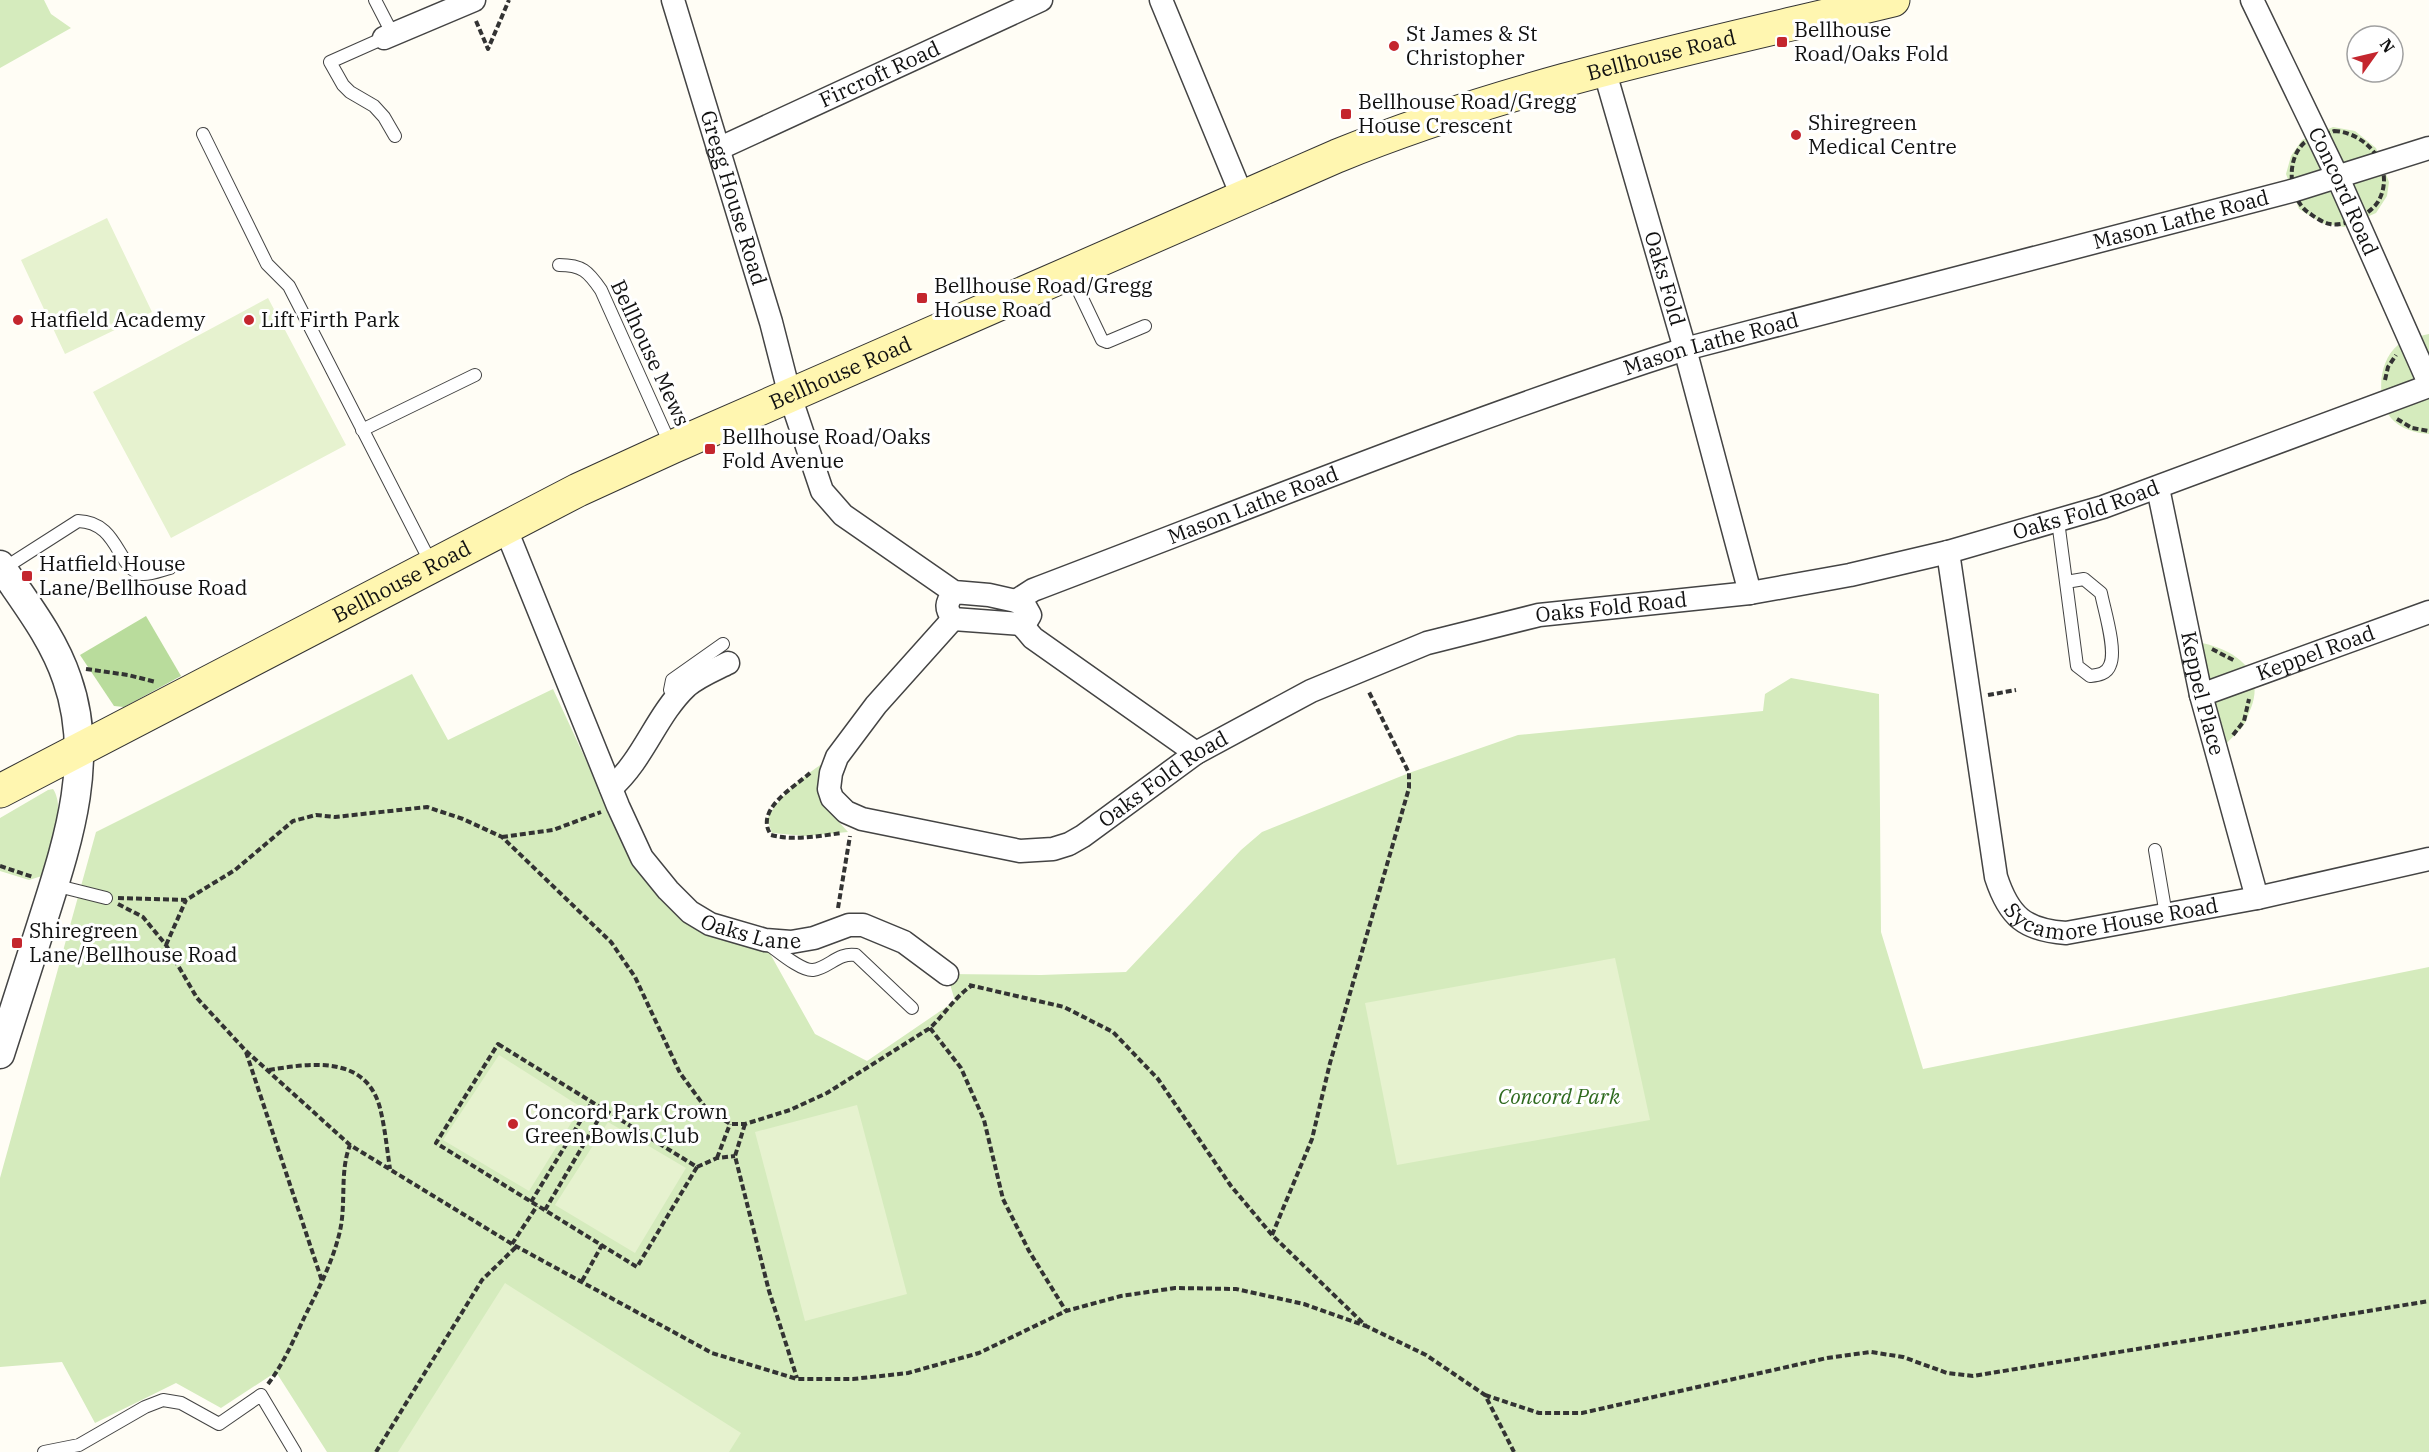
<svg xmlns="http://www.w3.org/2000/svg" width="2429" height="1452" font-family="'IBM Plex Serif',serif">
	<rect width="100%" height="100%" fill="#fffdf5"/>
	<!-- green -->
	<path fill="#d5ebbd" d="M0 0H44L51 14 71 28 0 68Z
		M2333 127 2355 131 2376 148 2389 182 2387 196 2376 213 2344 227 2322 223 2299 209 2286 174 2291 156 2302 140Z
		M2429 334V434C2416 433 2400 429 2391 418 2376 399 2378 361 2398 345 2406 340 2420 336 2429 334Z
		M2198 642C2232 649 2266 668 2251 708 2248 714 2247 721 2243 726 2239 732 2232 737 2227 743Z
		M412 674 448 740 553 689 636 868 768 950 815 1034 867 1061 955 1001 947 974 1041 975 1126 972 1241 850 1262 832 1409 773 1518 735 1763 711 1765 694 1791 678 1879 694 1881 932 1923 1069 2429 967V1452H327L276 1372 221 1408 176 1383 95 1423 62 1362 0 1367V1178L96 832Z
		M828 760 819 783 829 811 848 832 805 836 772 833 767 819C780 795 804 775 828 760Z
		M53 789C67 809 49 854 42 876L29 880 0 871V818L48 790Z"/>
	<!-- forest -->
	<path fill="#b9dc9c" d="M146 616 181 676 124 707 114 706 80 655Z"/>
	<!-- pitch -->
	<path fill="#e6f2cf" d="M107 218 152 312 65 354 21 260Z
		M268 298 346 445 171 538 93 392Z
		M1615 958 1650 1120 1397 1165 1365 1003Z
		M499 1055 581 1107 529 1191 443 1140Z
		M857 1105 907 1294 805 1321 755 1132Z
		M608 1122 686 1168 635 1253 555 1205Z
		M505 1283 741 1433 729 1452H398Z"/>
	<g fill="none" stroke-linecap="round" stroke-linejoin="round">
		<!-- service casing -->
		<g stroke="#444" stroke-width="14">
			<path id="service" d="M375 0 392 33
				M384 38 330 62 343 85 350 92 374 106 384 117 395 136
				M203 134 267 264 289 286 432 565
				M559 265C582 265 588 271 601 290L671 446
				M1071 275 1102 340 1107 342 1145 326
				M362 430 475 375
				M2058 521 2077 666 2090 676C2098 675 2107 674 2110 665 2117 650 2104 609 2101 593L2084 579 2066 582
				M3 569 78 521C119 522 117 569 142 574 150 575 162 570 170 568
				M676 698 670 690 672 680 723 644
				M2155 850 2166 915
				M54 885 106 898
				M768 944C778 951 801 971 813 970 829 968 838 952 856 955L912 1008
				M44 1452 79 1445 145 1407 163 1400 181 1403 219 1424 261 1395 295 1452"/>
		</g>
		<!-- minor casing -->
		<g stroke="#444" stroke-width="25">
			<g id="minor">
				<path id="s1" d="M673 0 771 322 790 396 822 491 843 515 954 592 989 595 1016 601 1025 606 1030 615 1027 620 1021 624 953 619C945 608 946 603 954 592"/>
				<path d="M1161 0 1242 196"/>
				<path id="s2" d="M2252 0 2338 178 2429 383"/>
				<path d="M384 38 474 0"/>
				<path id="s3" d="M1604 69 1685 349 1750 593"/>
				<path id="s4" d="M718 149 1041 0"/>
				<path id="s5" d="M2158 488 2201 695 2257 898"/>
				<path id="s6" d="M505 527 618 806 642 858 668 890 690 912 710 924 765 940 791 942 814 938 849 925H863L904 942 947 974"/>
				<path id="s7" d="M1948 552 1996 877C2009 917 2025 930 2066 933L2257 898 2429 859"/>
				<path id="s8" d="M1016 601 1033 590C1249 508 1464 420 1685 349L2295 190 2429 148"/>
				<path id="s9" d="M953 619 876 705 837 757 831 773 829 789 832 798 846 812 862 819 1020 851 1053 849 1069 844 1083 836 1196 753 1311 691 1427 643 1539 615 1750 593 1850 575 1948 552 2103 507 2429 386"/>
				<path d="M1021 624 1033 638 1196 753"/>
				<path id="s10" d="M2201 695 2429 612"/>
				<path d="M611 788C644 759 656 715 687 686 699 676 714 670 728 663"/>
			</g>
		</g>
		<!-- tertiary casing -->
		<g stroke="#444" stroke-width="31">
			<path id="tertiary" d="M0 565C24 601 53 637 67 679 96 761 67 844 42 923 28 967 14 1010 0 1054"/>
		</g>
		<!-- secondary casing -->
		<g stroke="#333" stroke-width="35">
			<g id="secondary">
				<path id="s11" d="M0 791 578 490 672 447 1337 156C1516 83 1706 45 1893 0"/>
			</g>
		</g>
		<!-- path -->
		<path stroke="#333" stroke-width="4" stroke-dasharray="6 3" stroke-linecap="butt" d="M476 21 488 49 509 0
			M2334 131C2365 132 2395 165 2380 198 2374 213 2346 227 2330 224 2323 223 2315 217 2309 213 2289 200 2285 160 2304 143 2311 137 2325 135 2334 131Z
			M2385 380 2388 367 2396 355
			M2397 419 2412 428 2429 431
			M2212 649 2235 661
			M86 669 128 675 156 682
			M1988 695 2016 690
			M2233 735 2244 721 2249 699
			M810 773C793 788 754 810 771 835 794 841 819 836 842 833
			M502 837 553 830 601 812
			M0 866 33 877
			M118 898 186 900 235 870 293 821 316 815 335 817 427 807 463 819 502 837 611 942 635 977 680 1073 705 1107 730 1124H745L790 1110 827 1093 930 1028C944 1015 955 997 971 986
			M118 904 143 917 166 945 197 998 246 1051 350 1145 512 1244 712 1353 797 1379H853L908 1373 979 1353 1066 1311 1121 1296 1175 1288 1236 1289 1304 1304 1366 1326
			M838 908 850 836
			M166 945 186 900
			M969 985 1064 1007 1113 1032 1158 1079 1231 1186 1272 1235 1366 1326 1426 1355 1485 1395 1514 1452
			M930 1028 961 1068 984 1120 1003 1199 1029 1251 1066 1311
			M498 1044 697 1167 637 1267 436 1143Z
			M246 1052 322 1281
			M269 1070C311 1063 366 1055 380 1108 385 1128 387 1149 390 1169
			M745 1124 735 1156 769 1291 797 1378
			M717 1158 730 1124
			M697 1167 717 1158 735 1156
			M531 1202 592 1102
			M545 1210 604 1110
			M1272 1235 1312 1139 1330 1063 1409 788V773L1368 690
			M512 1244 537 1206
			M582 1281 602 1245
			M268 1384C284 1363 294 1339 305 1316 318 1290 332 1263 339 1235 347 1205 339 1173 350 1145
			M1485 1395 1539 1413H1582L1827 1358 1871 1352 1903 1357 1947 1373 1973 1376 2429 1301
			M376 1452 482 1280 517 1246"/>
		<!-- service -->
		<use href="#service" stroke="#fff" stroke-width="12"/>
		<!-- minor -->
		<use href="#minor" stroke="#fff" stroke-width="22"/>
		<!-- tertiary -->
		<use href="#tertiary" stroke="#fff" stroke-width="28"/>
		<!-- secondary -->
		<use href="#secondary" stroke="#fff6b0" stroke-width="33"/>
	</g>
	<!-- markers -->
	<g fill="#c4262e" stroke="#fff" stroke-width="2">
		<rect x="1776" y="36" width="12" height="12" rx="3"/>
		<circle cx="1394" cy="46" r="6"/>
		<rect x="1340" y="108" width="12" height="12" rx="3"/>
		<circle cx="1796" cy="135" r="6"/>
		<rect x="916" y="292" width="12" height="12" rx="3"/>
		<circle cx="18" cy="320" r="6"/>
		<circle cx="249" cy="320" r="6"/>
		<rect x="704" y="443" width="12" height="12" rx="3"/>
		<rect x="21" y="570" width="12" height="12" rx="3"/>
		<rect x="11" y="937" width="12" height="12" rx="3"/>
		<circle cx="513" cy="1124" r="6"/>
	</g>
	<g text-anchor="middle" stroke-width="6" stroke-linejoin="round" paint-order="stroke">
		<!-- poi labels -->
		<g font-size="21" fill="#111" stroke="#fff" text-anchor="start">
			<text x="1794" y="37">Bellhouse<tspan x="1794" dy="24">Road/Oaks Fold</tspan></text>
			<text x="1406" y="41">St James &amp; St<tspan x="1406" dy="24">Christopher</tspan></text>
			<text x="1358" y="109">Bellhouse Road/Gregg<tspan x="1358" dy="24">House Crescent</tspan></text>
			<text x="1808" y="130">Shiregreen<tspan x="1808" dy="24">Medical Centre</tspan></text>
			<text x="934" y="293">Bellhouse Road/Gregg<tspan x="934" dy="24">House Road</tspan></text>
			<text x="30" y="327">Hatfield Academy</text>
			<text x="261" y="327">Lift Firth Park</text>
			<text x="722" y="444">Bellhouse Road/Oaks<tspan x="722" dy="24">Fold Avenue</tspan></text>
			<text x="39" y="571">Hatfield House<tspan x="39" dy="24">Lane/Bellhouse Road</tspan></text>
			<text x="29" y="938">Shiregreen<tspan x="29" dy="24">Lane/Bellhouse Road</tspan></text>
			<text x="525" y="1119">Concord Park Crown<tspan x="525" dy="24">Green Bowls Club</tspan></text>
		</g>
		<!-- street labels -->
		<g font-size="21" fill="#111" stroke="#fff">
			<text dy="7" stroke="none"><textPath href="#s11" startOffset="1821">Bellhouse Road</textPath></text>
			<text dy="7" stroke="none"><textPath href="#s4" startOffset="178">Fircroft Road</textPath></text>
			<text dy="7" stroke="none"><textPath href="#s2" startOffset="212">Concord Road</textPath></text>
			<text dy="7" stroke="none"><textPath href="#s1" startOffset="207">Gregg House Road</textPath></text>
			<text dy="7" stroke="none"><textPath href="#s8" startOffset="1228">Mason Lathe Road</textPath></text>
			<text dy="7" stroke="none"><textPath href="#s3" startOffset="218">Oaks Fold</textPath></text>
			<text dy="7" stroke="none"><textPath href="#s8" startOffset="742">Mason Lathe Road</textPath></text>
			<text transform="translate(650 353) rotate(65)" y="7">Bellhouse Mews</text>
			<text dy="7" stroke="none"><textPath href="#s11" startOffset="939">Bellhouse Road</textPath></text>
			<text dy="7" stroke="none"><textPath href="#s8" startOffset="256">Mason Lathe Road</textPath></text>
			<text dy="7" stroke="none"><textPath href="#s9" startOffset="1558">Oaks Fold Road</textPath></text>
			<text dy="7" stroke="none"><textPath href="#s11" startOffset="453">Bellhouse Road</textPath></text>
			<text dy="7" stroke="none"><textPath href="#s9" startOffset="1072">Oaks Fold Road</textPath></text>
			<text dy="7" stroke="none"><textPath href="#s10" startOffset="122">Keppel Road</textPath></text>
			<text dy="7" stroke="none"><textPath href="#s5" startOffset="210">Keppel Place</textPath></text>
			<text dy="7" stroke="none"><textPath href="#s9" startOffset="586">Oaks Fold Road</textPath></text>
			<text dy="7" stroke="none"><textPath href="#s7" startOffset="470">Sycamore House Road</textPath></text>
			<text dy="7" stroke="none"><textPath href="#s6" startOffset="496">Oaks Lane</textPath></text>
		</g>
		<!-- park labels -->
		<g font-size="21" font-style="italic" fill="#2f6b1f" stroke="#fff">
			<text x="1559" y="1104">Concord Park</text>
		</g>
	</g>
	<!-- north arrow -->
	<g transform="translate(2375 54) rotate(56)"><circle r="28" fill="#ffffff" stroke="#a0a0a0" stroke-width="1.5"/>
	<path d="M0-4.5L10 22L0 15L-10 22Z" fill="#c4262e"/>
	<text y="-9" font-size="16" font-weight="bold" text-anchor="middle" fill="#111111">N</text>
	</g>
</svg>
